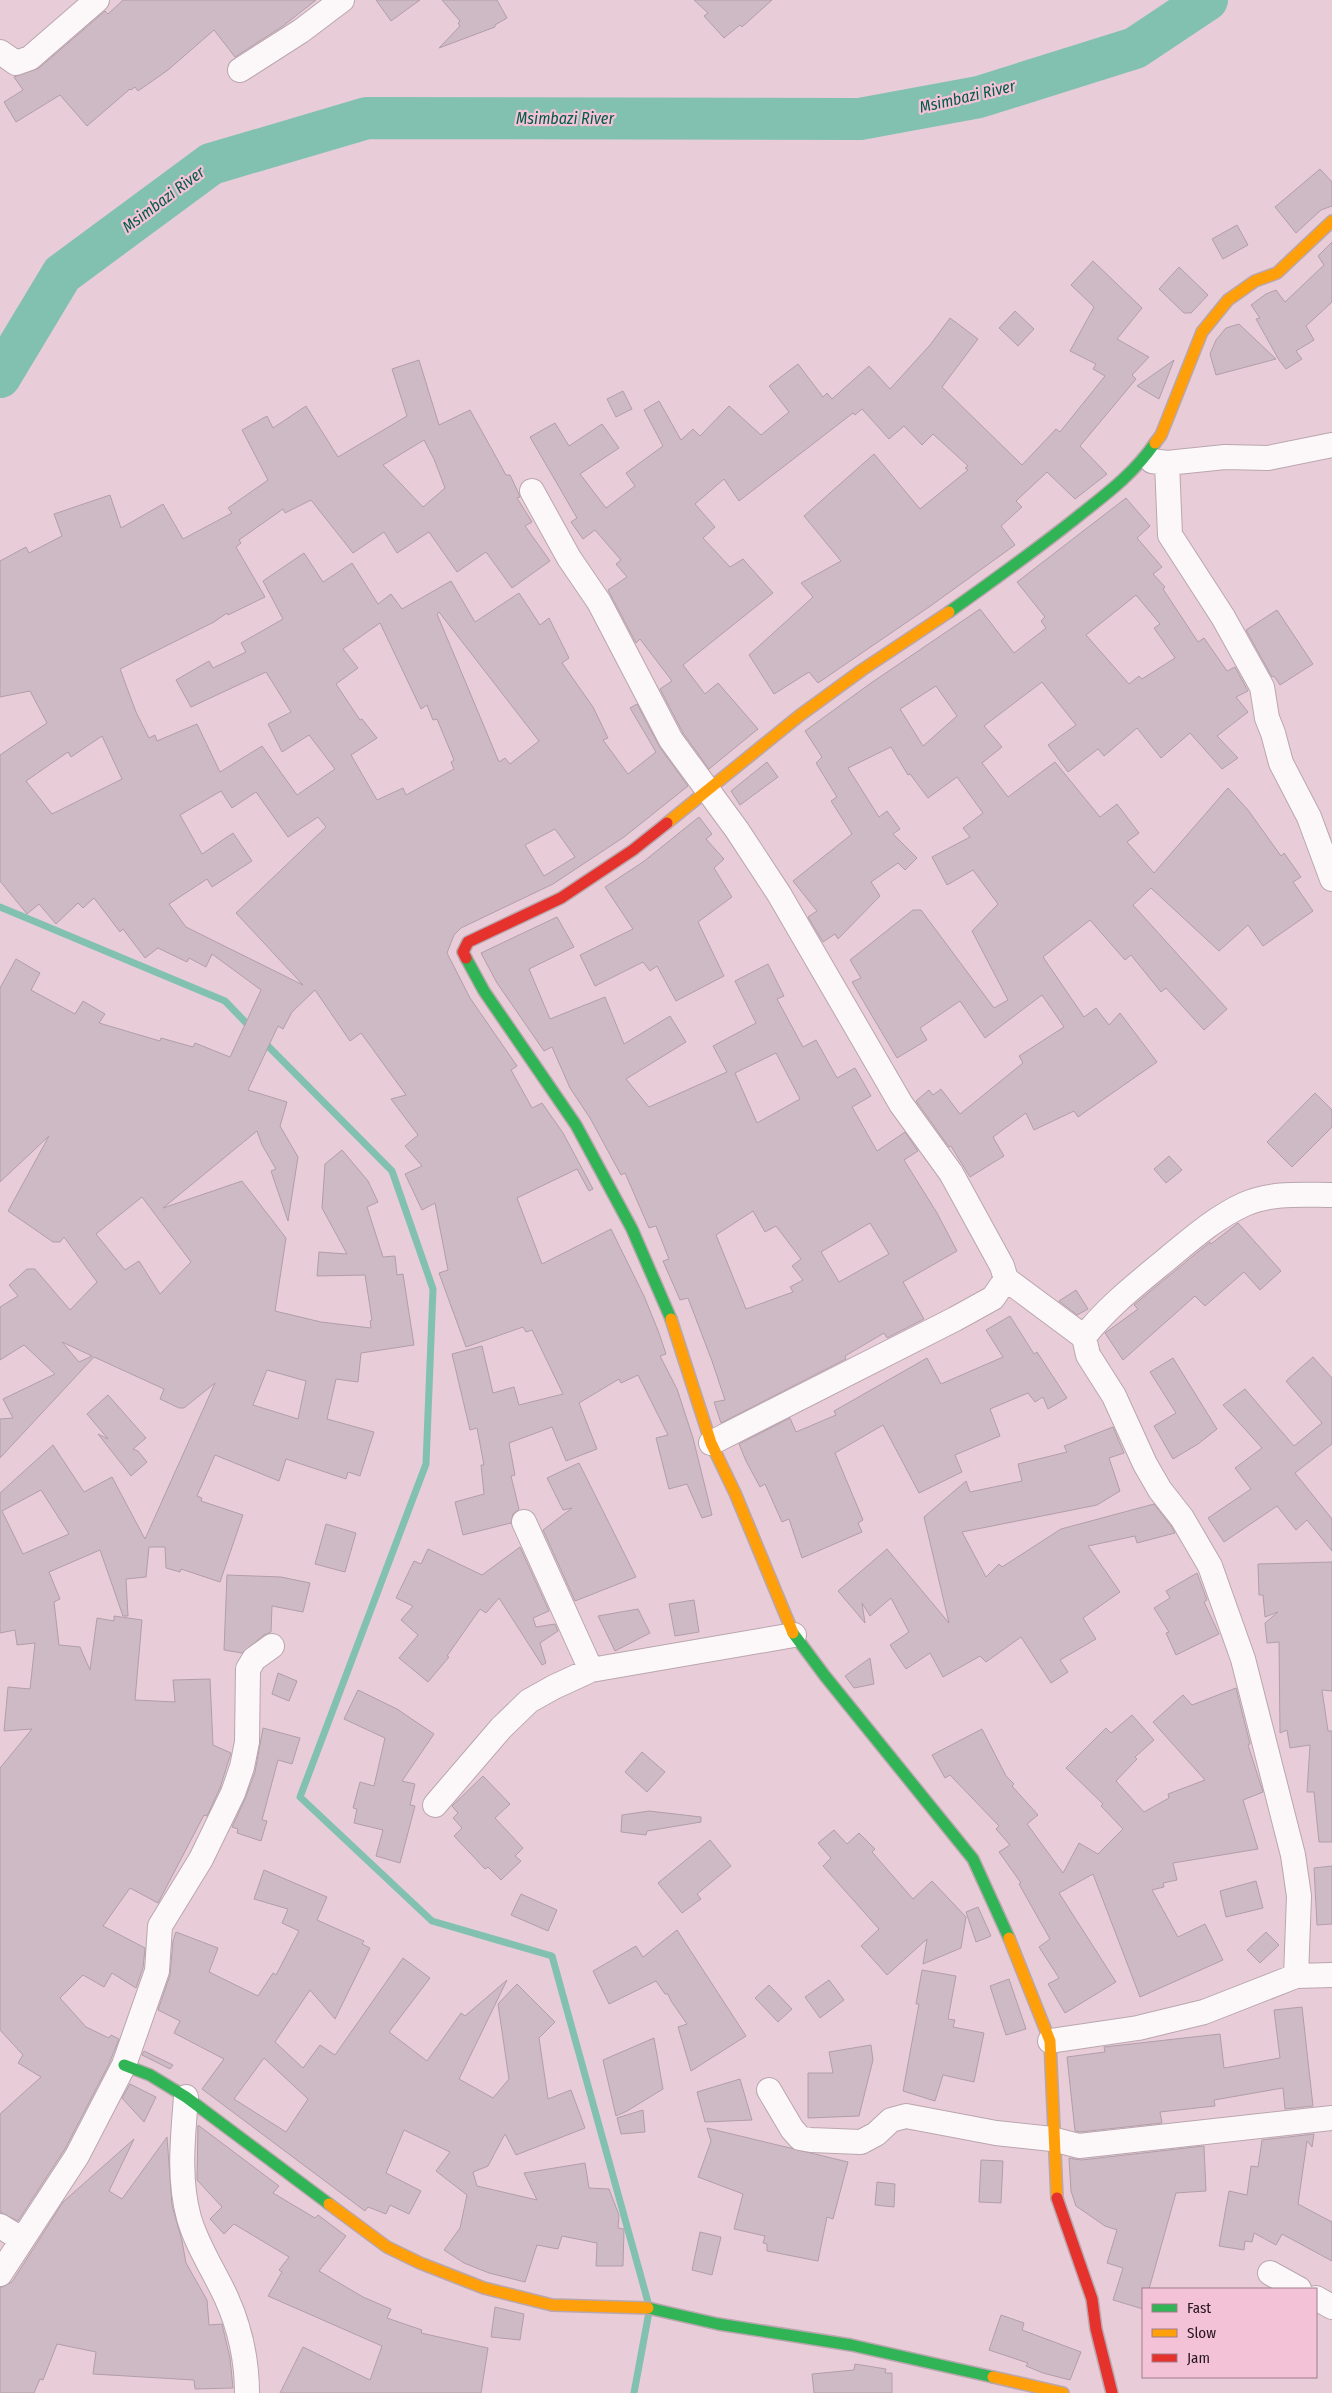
<svg xmlns="http://www.w3.org/2000/svg" width="1332" height="2393" font-family="'Fira Sans Condensed',sans-serif">
	<rect width="100%" height="100%" fill="#e8cdd8"/>
	<g fill="none" stroke-linecap="round" stroke-linejoin="round">
		<!-- stream -->
		<path stroke="#82c1b0" stroke-width="7" d="M0 907 225 1001 252 1029
			M263 1041 392 1171 433 1289 426 1464 300 1797 432 1921 552 1956 648 2302
			M634 2393 649 2312"/>
		<!-- river -->
		<path stroke="#82c1b0" stroke-width="42" d="M0 377 62 274 211 164 367 118 860 119 979 97 1135 48 1207 0"/>
	</g>
	<!-- building -->
	<path fill="#cdbac5" stroke="#b29ea9" fill-rule="evenodd" d="M123 0H316L283 26 235 57 214 30 168 70 138 91 135 87 131 90 130 89 87 126 60 95 16 122 4 102 23 90 14 77 39 68 105 11 108 14Z
		M376 0H420L391 21Z
		M442 0H497L507 18 495 25V27L439 48 460 26 458 23 460 21Z
		M694 0H772L742 27 740 25 724 38 704 16 708 13Z
		M1320 169 1332 182V206L1321 210 1296 233 1275 207Z
		M1237 225 1248 245 1223 259 1212 239Z
		M1332 242V302L1306 326 1314 340 1296 351 1302 359 1286 369 1279 360 1256 319 1260 318 1251 305 1266 294 1276 290 1285 302 1324 265 1318 256Z
		M1093 261 1142 308 1117 339 1149 357 1132 375 1136 379 1080 446 1107 474 1075 499 1047 472 1016 501 1022 507 1001 526 1015 545 929 607 818 683 809 672 774 694 749 655 813 597 801 583 841 561 804 516 874 454 920 509 968 470 965 468 968 466 933 434 922 445 904 426 889 439 862 409 855 415 853 413 739 501 724 479 695 504 715 527 703 538 730 567 743 559 773 593 683 665 705 694 718 683 758 729 709 769 683 733 660 689 672 681 640 639 636 643 608 590 627 577 616 564 621 560 595 530 583 539 571 522 577 518 530 437 555 423 569 446 602 424 619 448 580 474 606 508 635 486 626 473 663 446 644 410 659 401 681 440 693 429 700 436 729 406 761 435 789 412 769 386 798 364 823 397 827 393 832 399 869 366 890 389 930 345 950 318 978 339 942 387 1022 465 1056 429 1060 432 1105 376 1093 369 1096 364 1070 351 1094 307 1071 285Z
		M1179 267 1208 295 1191 313H1184L1159 289Z
		M1015 311 1034 329 1018 346 999 328Z
		M1239 324 1276 359 1216 375 1210 354 1216 340 1226 328Z
		M419 360 439 425 470 410 506 475H510L518 492 520 497 517 498 532 522 525 526 550 561 512 588 486 552 457 572 429 532 397 553 384 532 353 553 311 500 285 513 283 509 239 540 241 543 236 547 265 597 228 615 227 613 214 622 120 669 136 712 149 738 155 735 157 741 197 724 220 772 262 746 297 795 335 769 309 735 282 752 268 724 291 712 266 672 191 707 176 680 209 661 213 668 246 652 241 643 283 619 263 581 304 553 323 582 352 563 378 604 391 594 402 609 451 581 475 622 519 593 540 625 549 618 569 658 562 663 593 707 608 738 603 740 628 774 656 752 630 708 637 704 659 746 688 786 624 837 553 884 461 928 454 935 447 953 470 998 517 1066 511 1070 532 1108 542 1103 563 1133 593 1189 589 1191 577 1169 517 1198 542 1264 611 1229 644 1296 659 1333 666 1354 660 1356 677 1389 693 1438 712 1515 702 1518 687 1484 669 1489 656 1438 668 1435 638 1375 621 1383 619 1379 579 1403 597 1449 566 1461 552 1427 509 1443 515 1475 511 1476 519 1509 513 1514 511 1523 463 1535 455 1502 484 1494 481 1465H484L477 1428 470 1430 452 1354 482 1346 493 1393 514 1387 519 1405 563 1394 532 1330 526 1332 523 1327 466 1347 439 1273 448 1270 435 1203 422 1210 405 1174 422 1166 405 1146 418 1135 391 1099 406 1095 361 1033 350 1041 315 990 292 1012 283 1029 278 1026 248 1090 287 1102 280 1126 298 1157 288 1221 271 1171 276 1169 262 1145 257 1131 163 1208 242 1181 286 1238 275 1311 321 1322 371 1328 370 1321 372 1320 365 1275 317 1276 319 1252 347 1254 322 1208 325 1164 342 1150 368 1181 378 1202 367 1207 383 1257 395 1256 397 1275 403 1274 414 1345 361 1353 358 1382 336 1379 327 1419 374 1432 360 1476 348 1472 346 1479 286 1459 279 1481 215 1455 197 1496 202 1498 201 1501 243 1515 220 1582 181 1569 180 1572 166 1568 165 1547H149L146 1577 126 1579 128 1616H123L100 1550 49 1572 60 1599 54 1602 59 1645 80 1647 90 1670 97 1618 114 1621V1616L142 1620 135 1700 175 1702 173 1680 210 1679 213 1745 231 1753 220 1788 207 1816 204 1815 158 1903 130 1888 103 1926 145 1948 143 1968 136 1988 112 1973 104 1987 83 1975 60 1998 86 2027 109 2038 111 2035 119 2039 109 2064 65 2149 18 2221 0 2212V2114L41 2077 18 2063 23 2055 0 2030V1768L32 1729 4 1731 8 1687 30 1689 35 1643 17 1645 15 1630 0 1633V1493L53 1445 84 1492 112 1477 145 1539 215 1383 184 1408H179L160 1399 164 1389 94 1357 0 1458V1419L13 1418 3 1399 55 1374 24 1345 0 1360V1307L18 1296 9 1285 27 1269H35L70 1310 97 1282 64 1237 60 1242H53L8 1211 49 1136 0 1182V988L16 959 40 973 31 990 75 1014 83 1001 105 1014 99 1023 160 1041 161 1038 193 1047 195 1043 230 1057 261 990 212 954 206 967 189 958 187 962 158 948 145 958 123 929 120 932 94 898 83 908 78 903 56 924 39 904 27 914 0 881V755L47 723 30 691 0 697V561L26 547 29 553 62 536 54 514 110 495 121 528 163 504 183 539 232 513 228 508 268 480 242 430 267 416 273 428 306 406 338 457 407 416 392 369ZM424 440 434 459 445 488 423 507 383 465ZM439 612 539 741 510 764 505 758 499 762 437 614ZM380 623 421 709 427 705 433 720 437 719 454 760 451 762 454 769 406 795 403 788 377 800 351 755 377 738 362 719 360 720 336 684 358 668 343 649ZM102 736 122 779 52 814 26 781 68 752 71 757ZM221 791 232 808 256 792 288 837 318 817 326 827 236 913 303 985 186 927 169 904 207 879 212 887 252 861 233 833 202 854 180 815ZM555 829 575 857 544 876 525 845ZM142 1197 191 1262 160 1294 139 1261 125 1270 96 1234ZM62 1342 92 1356 79 1362ZM267 1370 306 1381 298 1419 253 1405ZM41 1490 69 1534 23 1554 2 1511Z
		M1174 360 1159 399 1137 386Z
		M623 391 632 409 616 417 607 399Z
		M1126 498 1150 526 1137 538 1162 567 1153 574 1165 587 1163 589 1198 642 1204 638 1227 671 1235 667 1248 691 1236 697 1248 712 1217 736 1238 758 1222 769 1190 733 1161 758 1137 728 1104 756 1098 749 1068 772 1048 745 1076 725 1042 682 984 726 1002 747 982 763 1008 797 1055 762 1100 817 1117 804 1139 833 1127 842 1154 873 1228 788 1248 810 1281 856 1284 853 1301 877 1293 882 1313 911 1263 946 1248 925 1219 951 1151 888 1133 905 1227 1009 1204 1030 1166 988 1161 992 1131 955 1125 960 1090 920 1043 957 1084 1017 1096 1008 1109 1025 1120 1013 1157 1062 1078 1117 1074 1111 1034 1130 1026 1113 993 1137 1004 1156 970 1177 951 1146 949 1147 916 1101 929 1090 933 1095 941 1089 960 1114 1023 1063 1019 1056 1064 1027 1042 995 985 1038 960 1001 920 1028 927 1040 897 1058 852 982 861 978 850 960 913 910H921L994 1008 1008 1000 972 931 998 904 973 870 947 885 932 857 970 837 963 828 983 813 957 777 928 798 910 774 908 775 891 747 848 768 879 817 887 811 900 829 893 834 917 858 905 870 898 863 871 882 880 896 838 939 835 934 823 942 808 917 817 911 793 881 852 834 831 801 837 797 816 763 822 757 805 731 871 683 980 609 1014 653 1046 628 1041 621 1045 617 1017 582ZM1136 595 1160 624 1154 628 1175 658 1142 679 1139 676 1129 684 1086 635ZM936 686 957 716 923 746 900 709Z
		M1277 610 1313 664 1280 685 1274 676 1272 677 1246 630Z
		M767 762 778 777 740 805 731 791Z
		M699 817 712 834 706 839 724 859 714 868 732 897 698 922 724 976 676 1001 657 966 650 971 643 962 595 986 580 955 633 929 605 887 643 862Z
		M557 917 574 947 529 969 550 1019 605 997 624 1044 670 1016 686 1042 626 1079 649 1107 727 1072 713 1046 756 1023 735 981 768 964 784 996 777 999 803 1047 816 1040 837 1078 855 1068 871 1096 852 1107 877 1151 905 1132 918 1151 904 1160 937 1213 957 1251 903 1282 924 1319 887 1338 884 1333 845 1356 846 1359 721 1423 714 1402 725 1400 712 1361 688 1298 680 1300 663 1261 669 1259 656 1226 649 1228 625 1173 621 1175 590 1118 570 1088 552 1047 544 1051 497 983 481 953ZM776 1053 800 1099 757 1123 735 1073ZM753 1211 765 1232 776 1226 801 1259 792 1266 803 1280 790 1287 793 1292 746 1309 716 1235ZM870 1223 889 1254 839 1282 821 1252Z
		M1315 1093 1332 1110V1127L1292 1167 1267 1142Z
		M1169 1156 1182 1170 1166 1183 1154 1169Z
		M1238 1223 1281 1271 1260 1290 1244 1272 1205 1306 1195 1296 1123 1360 1105 1333 1138 1309 1134 1305 1154 1288 1210 1242 1211 1244Z
		M1076 1290 1088 1309 1077 1315 1059 1301Z
		M1010 1316 1034 1354 1037 1352 1067 1398 1048 1409 1043 1397 1035 1402 1028 1393 990 1409 1000 1436 955 1455 962 1472 919 1493 883 1425 835 1453 863 1520 858 1523 862 1532 802 1558 789 1519 782 1522 765 1484 760 1487 746 1461 739 1444 790 1418 796 1432 836 1415 834 1411 927 1358 941 1384 1003 1357 986 1330Z
		M1313 1357 1332 1378V1444L1295 1473 1332 1519V1551L1307 1520 1296 1530 1277 1506 1224 1542 1208 1518 1251 1489 1235 1468 1262 1448 1223 1405 1245 1389 1294 1446 1322 1423 1286 1381Z
		M1173 1358 1217 1429 1198 1444 1173 1459 1154 1426 1176 1413 1150 1372Z
		M108 1395 146 1438 133 1449 138 1451 147 1462 131 1476 98 1434 108 1439 87 1414Z
		M1113 1427 1124 1453 1109 1458 1120 1491 1097 1505 962 1532 986 1577 999 1564 1002 1567 1061 1529 1154 1504 1171 1526 1175 1533 1137 1543 1135 1536 1088 1546 1120 1592 1083 1618 1096 1639 1060 1660 1068 1672 1051 1683 1021 1637 986 1662 980 1656 943 1677 930 1653 906 1669 890 1645 909 1632 891 1598 870 1616 862 1603 865 1623 838 1591 887 1549 949 1623 924 1517 966 1481 970 1492 1022 1481 1018 1464 1067 1452 1064 1446Z
		M579 1463 636 1577 575 1601 543 1530 572 1508 563 1510 547 1478Z
		M326 1524 356 1533 345 1572 315 1564Z
		M520 1547 549 1611 533 1618 536 1627 555 1624 558 1631 540 1643 546 1663 542 1665 499 1598 486 1613 480 1609 447 1656 449 1657 428 1682 399 1658 418 1635 401 1620 413 1606 396 1598 414 1561 421 1564 428 1549 482 1575Z
		M1332 1562V1691L1322 1690 1328 1731H1332V1842H1319L1314 1792H1307L1310 1745 1290 1748 1287 1730 1280 1733 1279 1642 1267 1643 1265 1623 1278 1612 1265 1617 1263 1595H1259L1258 1564Z
		M1197 1573 1207 1600 1204 1602 1219 1634 1176 1655 1166 1633 1169 1632 1154 1608 1170 1598 1166 1591Z
		M227 1575 281 1577 310 1583 303 1612 272 1606 271 1632 264 1635 242 1653 224 1650Z
		M694 1600 699 1632 675 1636 669 1604Z
		M638 1609 650 1633 615 1651 598 1616Z
		M870 1658 874 1684 854 1688 845 1676Z
		M278 1673 297 1681 289 1701 272 1694Z
		M1236 1688 1250 1744 1248 1745 1263 1792 1243 1800 1258 1849 1173 1863 1177 1880 1163 1883 1164 1887 1152 1890 1178 1937 1205 1924 1223 1960 1140 1997 1093 1874 1059 1893 1116 1982 1065 2013 1048 1984 1059 1978 1039 1947 1050 1939 1019 1884 1021 1883 999 1852 1010 1845 996 1829 999 1826 950 1775 945 1778 932 1755 982 1729 1006 1776 1014 1784 1012 1786 1038 1815 1027 1824 1063 1873 1079 1843 1098 1854 1123 1829 1101 1806 1103 1804 1066 1768 1106 1728 1111 1733 1132 1715 1154 1740 1135 1757 1137 1759 1116 1781 1144 1812 1169 1798 1168 1794 1205 1780 1153 1722 1183 1695 1192 1705Z
		M358 1690 397 1709 434 1734 402 1781 415 1784 410 1805 415 1806 400 1863 376 1856 383 1830 354 1823 357 1809 353 1808 360 1782 374 1786 385 1738 344 1719Z
		M263 1728 300 1738 292 1764 278 1760 262 1820 267 1821 261 1841 237 1833 238 1829 232 1827 245 1799 255 1772Z
		M642 1752 665 1772 647 1792 625 1772Z
		M483 1776 510 1804 495 1818 523 1848 515 1856 521 1861 501 1880 488 1867 485 1869 454 1836 462 1828 453 1818 458 1813 452 1806Z
		M649 1811 701 1817V1822L647 1831 646 1835 621 1832 622 1815Z
		M834 1830 847 1844 859 1833 875 1849 872 1852 913 1899 932 1881 966 1917 961 1948 923 1964 927 1939 887 1975 861 1946 879 1929 823 1866 831 1858 818 1843Z
		M710 1840 731 1866 697 1894 701 1899 682 1913 658 1883Z
		M1332 1866V1924L1317 1925 1314 1868Z
		M264 1870 327 1897 317 1920 364 1941 362 1944 370 1948 335 2019 310 1990 275 2042 303 2068 320 2045 335 2055 403 1958 430 1978 389 2032 427 2061 461 2013 465 2016 507 1980 459 2079 493 2098 509 2079 498 2004 517 1984 555 2022 539 2038 548 2099 571 2090 585 2128 516 2155 505 2134 488 2166 473 2172 477 2186 537 2200 524 2173 585 2163 589 2188 609 2189 619 2215 618 2228 624 2229 623 2266H596L597 2243 562 2236 558 2249 537 2245 525 2282 489 2273 464 2263 444 2250 460 2228 467 2195 436 2171 450 2152 404 2130 386 2173 421 2191 409 2214 390 2205 386 2214 368 2207 365 2211 202 2089 224 2059 174 2033 180 2021 158 2010 170 1975 173 1941 176 1932 218 1948 209 1972 258 1996 273 1973 276 1975 299 1931 282 1923 288 1909 254 1899ZM264 2058 308 2099 286 2132 234 2099Z
		M1256 1881 1263 1908 1226 1917 1220 1891Z
		M521 1894 557 1910 548 1931 511 1915Z
		M978 1907 991 1936 976 1942 966 1912Z
		M677 1930 746 2036 691 2071 678 2027 687 2024 671 2001 668 1994H665L656 1981 609 2004 593 1971 636 1946 643 1957Z
		M1266 1932 1279 1945 1260 1963 1247 1950Z
		M922 1970 956 1976 948 2019 955 2020 953 2027 984 2033 974 2082 943 2075 935 2101 903 2091 919 2004H916Z
		M1009 1979 1026 2029 1006 2035 990 1986Z
		M829 1980 844 2000 820 2018 805 1997Z
		M769 1985 792 2009 778 2022 755 1998Z
		M1302 2007 1313 2106 1285 2109 1283 2088 1214 2100 1215 2106 1160 2112 1162 2123 1080 2132 1075 2131 1067 2057 1105 2052 1104 2047 1220 2034 1224 2068 1280 2058 1274 2010Z
		M654 2038 663 2089 627 2111 616 2116 603 2060Z
		M871 2045 873 2060 859 2116 808 2118V2073H833L829 2052Z
		M144 2051 173 2065 170 2069 142 2055Z
		M740 2079 752 2120 705 2122 697 2092Z
		M130 2084 156 2097 144 2122 122 2098Z
		M643 2110 645 2132 621 2134 617 2118Z
		M198 2125 279 2186 273 2193 315 2218 318 2215 346 2236 319 2271 363 2297 391 2309 387 2318 422 2330 421 2333 488 2348 481 2393H280L303 2347 370 2380 382 2346 268 2296 282 2272 279 2270 289 2257 234 2224 224 2234 210 2219 222 2207 197 2180Z
		M707 2128 848 2162 833 2219 827 2217 818 2261 767 2251V2244L763 2243 765 2236 734 2229 743 2194 698 2177 711 2141Z
		M1314 2134 1312 2147 1307 2141 1298 2204 1332 2222V2261L1282 2234 1276 2245 1254 2233 1252 2242 1245 2241 1244 2250 1219 2246 1229 2191 1247 2195 1251 2166 1258 2167 1262 2140Z
		M167 2137 172 2205 182 2241 186 2263 207 2300 209 2325 222 2324 230 2358 233 2388 195 2389 194 2380 93 2374 96 2352 57 2344 43 2380 40 2379 34 2393H0V2288L12 2282 63 2202 134 2139 109 2191 122 2199Z
		M1204 2146 1206 2191 1176 2193 1149 2289H1143V2309L1113 2300 1123 2268 1107 2263 1117 2230 1105 2226 1076 2206 1071 2191 1069 2158 1081 2160Z
		M981 2160 1003 2161 1001 2203 979 2202Z
		M877 2182 895 2184 894 2207 875 2205Z
		M700 2232 721 2237 712 2275 692 2270Z
		M495 2307 524 2314 520 2340 491 2337Z
		M1001 2315 1024 2323 1022 2330 1081 2352 1070 2380 1043 2373 1026 2366 1028 2363 989 2350Z
		M855 2364 886 2369 885 2373H892V2393H814L812 2374 854 2370Z"/>
	<g fill="none" stroke-linecap="round" stroke-linejoin="round">
		<!-- street casing -->
		<g stroke="#baa6ae" stroke-width="26">
			<path id="street" d="M0 52 16 63 30 58 97 0
				M240 70 301 31 342 0
				M1152 461 1167 463 1225 457 1268 458 1332 445
				M1167 463 1170 535 1223 617 1262 687 1267 718 1273 733 1281 763 1309 817 1332 879
				M532 491 569 558 599 602 671 740 737 830 779 894 901 1104 951 1173 1002 1266 1006 1279 993 1298 955 1319 711 1443
				M1006 1279 1084 1337
				M524 1522 591 1670
				M435 1805 501 1728 529 1701 554 1687 591 1670 794 1635
				M1296 1976 1299 1896 1293 1855 1243 1659 1210 1566 1182 1518 1160 1490 1145 1464 1114 1396 1088 1355 1084 1337C1107 1307 1138 1283 1167 1259 1191 1239 1216 1217 1245 1204 1272 1192 1304 1195 1332 1195
				M1050 2041 1138 2028 1204 2012 1296 1976 1332 1975
				M769 2090 792 2129 800 2138 811 2140 861 2142 876 2134 891 2120 906 2116 996 2133 1052 2139 1079 2146 1332 2118
				M186 2097C183 2136 178 2179 189 2218 197 2246 214 2271 226 2297 240 2328 247 2359 247 2393
				M0 2226 21 2239
				M1270 2273 1299 2289
				M0 2274 77 2156 124 2065 157 1971 160 1926 201 1859 233 1793 242 1767 247 1742 248 1669 254 1659 272 1646
				M1316 2298 1332 2307"/>
		</g>
		<!-- fast casing -->
		<g stroke="#baa6ae" stroke-width="14">
			<path id="fast" d="M949 612C994 580 1039 548 1081 514 1109 492 1135 472 1155 443
				M466 958 484 991 576 1125 632 1229 671 1319
				M793 1633 825 1676 973 1859 1009 1938
				M124 2065 150 2075 186 2097 329 2204
				M648 2308 718 2324 851 2345 993 2377"/>
		</g>
		<!-- slow casing -->
		<g stroke="#baa6ae" stroke-width="14">
			<path id="slow" d="M1155 443 1161 435 1202 332 1228 300 1255 281 1277 273 1332 221
				M667 823 799 716 862 670 949 612
				M671 1319 711 1443 735 1493 793 1633
				M1009 1938 1050 2041 1057 2198
				M329 2204 387 2247 420 2263 484 2288 552 2305 648 2308
				M993 2377 1063 2393"/>
		</g>
		<!-- jam casing -->
		<g stroke="#baa6ae" stroke-width="14">
			<path id="jam" d="M466 958 463 952 468 942 561 898 633 850 667 823
				M1057 2198 1092 2299 1096 2329 1112 2393"/>
		</g>
		<!-- street -->
		<use href="#street" stroke="#fcf8f9" stroke-width="24"/>
		<!-- fast -->
		<use href="#fast" stroke="#30b455" stroke-width="11"/>
		<!-- slow -->
		<use href="#slow" stroke="#ff9f0a" stroke-width="11"/>
		<!-- jam -->
		<use href="#jam" stroke="#e5322d" stroke-width="11"/>
	</g>
	<g text-anchor="middle" stroke-width="4.5" stroke-linejoin="round" paint-order="stroke">
		<!-- water labels -->
		<g font-size="16" font-style="italic" fill="#005b48" stroke="#f3c2d6">
			<text transform="translate(967 96) rotate(-13)" y="6">Msimbazi River</text>
			<text x="565" y="124">Msimbazi River</text>
			<text transform="translate(163 199) rotate(-37)" y="6">Msimbazi River</text>
		</g>
	</g>
	<!-- legend -->
	<rect x="1142" y="2288" width="175" height="90" fill="#f3c2d6" stroke="#a17d8c"/>
	<rect x="1152" y="2304" width="25" height="8" fill="#30b455" stroke="#a17d8c"/>
	<text x="1187" y="2313" font-size="15" fill="#26151d">Fast</text>
	<rect x="1152" y="2329" width="25" height="8" fill="#ff9f0a" stroke="#a17d8c"/>
	<text x="1187" y="2338" font-size="15" fill="#26151d">Slow</text>
	<rect x="1152" y="2354" width="25" height="8" fill="#e5322d" stroke="#a17d8c"/>
	<text x="1187" y="2363" font-size="15" fill="#26151d">Jam</text>
</svg>
